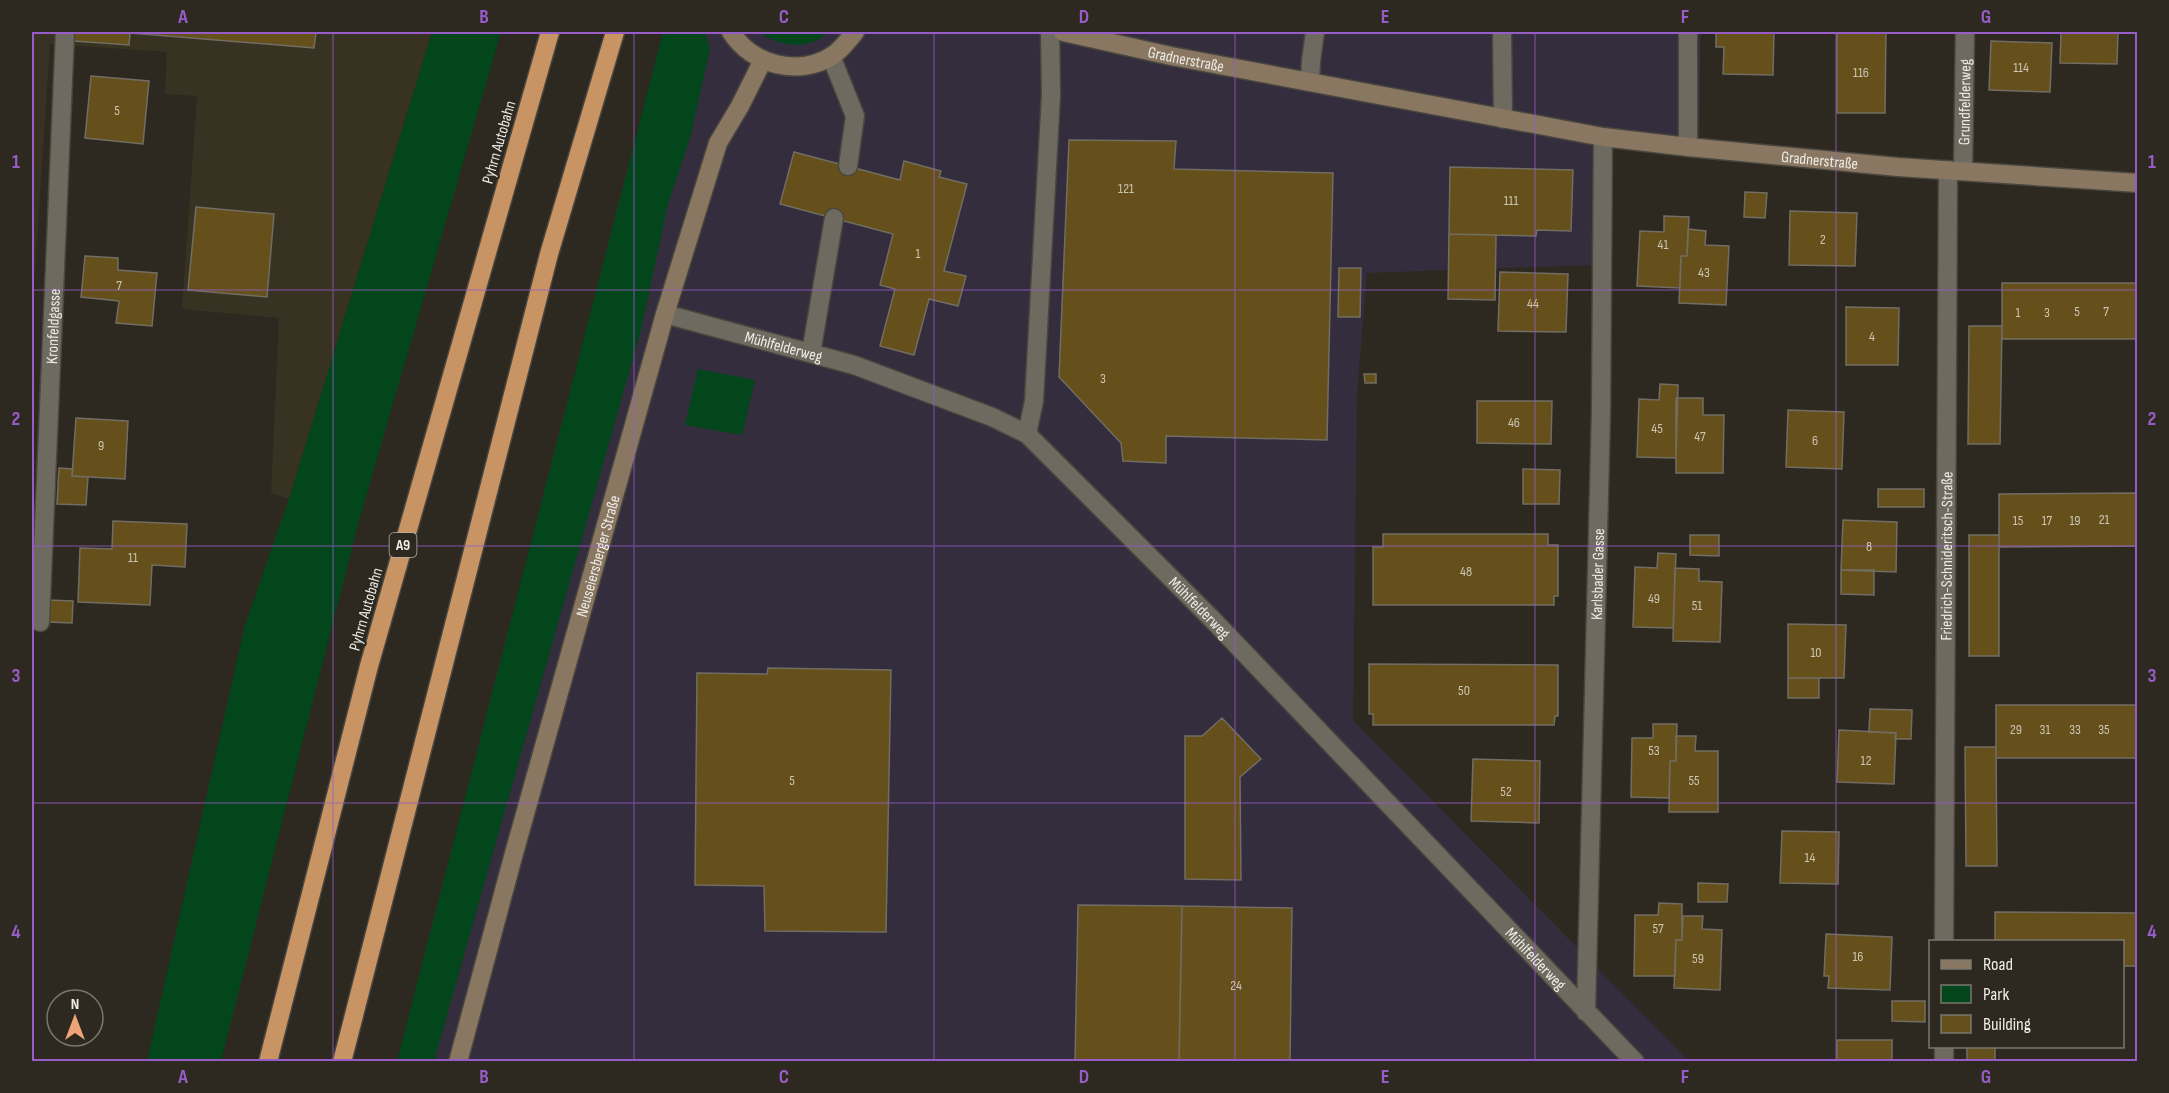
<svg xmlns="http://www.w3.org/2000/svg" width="2169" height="1093" font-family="'Sofia Sans Condensed',sans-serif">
	<rect width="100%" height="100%" fill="#2d2920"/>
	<!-- commercial -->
	<path fill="#342d3d" d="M663 32H1701L1699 152 1607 141 1602 253 1593 265 1367 273 1357 394 1353 720 1689 1061 397 1062Z"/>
	<!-- built -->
	<path fill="#383223" d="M32 32H432L289 499 271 493 279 318 182 309 197 96 165 94 167 52 50 44 32 315Z"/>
	<!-- green -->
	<path fill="#03461b" d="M432 32H501L358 524 221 1061H147L245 625 289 499Z
		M663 32H705L710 49 690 138 668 204 641 330 434 1061H397Z
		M758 32H829C808 51 781 47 758 32Z
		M698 369 755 380 742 435 685 425Z"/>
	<!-- building -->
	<path fill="#65501c" stroke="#726d63" stroke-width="1.5" d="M74 32H316L314 48 130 33 129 45 74 41Z
		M1716 32H1774L1773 75 1723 74 1724 47H1716Z
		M1837 32H1886L1885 113H1837Z
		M2061 32H2118L2117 64 2060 63Z
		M1991 41 2052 43 2050 92 1989 90Z
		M91 76 149 81 143 144 85 138Z
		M1069 140 1176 141 1174 169 1333 173 1327 440 1166 436V463L1123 461 1121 443 1059 377Z
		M794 152 900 180 904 161 941 171 939 177 967 184 944 271 966 276 958 306 929 299 914 355 880 346 895 289 880 285 893 234 780 204Z
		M1450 167 1573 170 1571 231 1537 230 1536 236 1449 234Z
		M1745 192 1767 193 1765 218 1744 217Z
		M196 207 274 214 267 297 188 290Z
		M1790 211 1857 213 1855 266 1789 265Z
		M1664 216 1689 217 1687 256H1681L1680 288 1637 286 1640 231 1664 232Z
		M1688 229 1706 231 1705 245 1729 246 1726 305 1679 303 1681 256H1687Z
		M1449 234 1496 235 1495 300 1448 299Z
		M85 256 118 258V270L157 273 152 326 116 323 119 301 81 297Z
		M1339 268H1361L1360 317H1338Z
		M1500 272 1568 274 1566 332 1498 331Z
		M2002 283H2138V339H2002Z
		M1846 307 1899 308 1898 365H1846Z
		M1969 326H2002L2000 444H1968Z
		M1364 374H1376V383H1365Z
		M1660 384 1678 385 1676 458 1637 457 1639 399 1659 400Z
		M1676 398H1703V415H1724L1723 473H1676Z
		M1477 401H1552L1551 444 1477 443Z
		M1788 410 1844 412 1842 469 1786 467Z
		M76 418 128 421 125 479 72 476Z
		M59 468 73 469 72 476 88 477 86 505 57 504Z
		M1523 469 1560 470 1559 504H1523Z
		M1878 489H1924V507H1878Z
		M2138 493V546L1999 547V494Z
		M1843 520 1897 522 1896 572 1841 570Z
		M113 521 187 524 185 567 152 565 150 605 78 602 80 548 112 549Z
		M1383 534H1548V545H1558V596H1554V605H1373V547H1383Z
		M1690 535H1719V556L1690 555Z
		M1969 535H1999V656H1969Z
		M1658 553 1676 554 1673 628 1633 627 1635 567 1657 568Z
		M1675 568 1699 569V581L1722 582 1720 642 1673 641Z
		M1841 570H1874V595L1841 594Z
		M48 600 73 601 72 623 47 622Z
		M1788 624 1846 625 1844 678H1788Z
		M1369 664 1558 665V716H1555L1554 725H1373V714H1369Z
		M768 668 891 670 886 932 765 931 764 886 695 885 697 673 767 674Z
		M1788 678H1819V698H1788Z
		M1996 705H2138V758H1996Z
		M1870 709 1912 710 1911 739H1895L1896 733 1869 732Z
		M1222 718 1261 759 1240 777 1241 880 1185 879V736H1202Z
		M1653 724H1677L1676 761H1670L1669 798 1631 797 1632 738H1653Z
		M1839 730 1896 733 1894 784 1837 782Z
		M1676 736H1696L1695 751H1718V812H1669L1670 761H1676Z
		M1965 747H1996L1997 866H1966Z
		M1473 759 1540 761 1539 823 1471 821Z
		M1782 831 1839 832 1838 884 1780 883Z
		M1698 883 1728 884 1727 902H1698Z
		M1659 903 1682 904V940H1676L1675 976H1634L1635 915H1658Z
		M1078 905 1182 906 1179 1062H1075Z
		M1182 906 1292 908 1290 1062H1179Z
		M1995 912 2138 913V966H2122V942H1995Z
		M1683 916H1703L1702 929 1722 930 1720 990 1674 988 1676 940H1682Z
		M1826 934 1892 937 1890 990 1828 988 1829 976H1824Z
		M1892 1001H1925V1022L1892 1021Z
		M1837 1040H1892V1062H1837Z
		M1967 1046H1995V1062H1967Z"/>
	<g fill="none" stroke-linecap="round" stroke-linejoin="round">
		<!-- service casing -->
		<g stroke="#49463f" stroke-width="21">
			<g id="service">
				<path d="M1502 32 1503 119"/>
				<path d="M831 56 855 116 848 166"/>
				<path d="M1310 81 1311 61 1315 32"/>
				<path d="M811 353 834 218"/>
				<path d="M1027 434 1034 401 1051 95 1050 32"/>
				<path id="s1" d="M40 622 65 32"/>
			</g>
		</g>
		<!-- minor casing -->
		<g stroke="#49463f" stroke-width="21">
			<g id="minor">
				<path d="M1688 147V32"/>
				<path id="s2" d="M1963 171 1965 32"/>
				<path id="s3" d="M665 314 854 365 992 417 1027 434 1211 618 1635 1062"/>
				<path id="s4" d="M1944 942 1948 170"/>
				<path id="s5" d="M1586 1012 1601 412 1603 137"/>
				<path d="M1944 1062V1046"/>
			</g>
		</g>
		<!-- secondary casing -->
		<g stroke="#49463f" stroke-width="21">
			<g id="secondary">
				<path d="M731 32C752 65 798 77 832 56 841 50 848 41 855 32"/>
				<path id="s6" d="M1063 32 1171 56 1603 137 1688 147 1898 167 2138 183"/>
				<path id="s7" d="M458 1062 513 857 665 314 718 143 740 106 763 60"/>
			</g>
		</g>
		<!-- motorway casing -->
		<g stroke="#49463f" stroke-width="21">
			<path id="motorway" d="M268 1062 369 666 550 32
				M342 1062 549 254 615 32"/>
		</g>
		<!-- service -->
		<use href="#service" stroke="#6e6a60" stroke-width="18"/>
		<!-- minor -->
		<use href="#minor" stroke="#6e6a60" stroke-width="18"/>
		<!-- secondary -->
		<use href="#secondary" stroke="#897761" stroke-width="18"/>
		<!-- motorway -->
		<use href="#motorway" stroke="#c99464" stroke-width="18"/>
	</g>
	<!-- grid -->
	<path fill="none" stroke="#985cc9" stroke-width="1.5" stroke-opacity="0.55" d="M333 32V1062M634 32V1062M934 32V1062M1235 32V1062M1535 32V1062M1836 32V1062M32 290H2138M32 546H2138M32 803H2138"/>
	<g text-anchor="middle" stroke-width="4.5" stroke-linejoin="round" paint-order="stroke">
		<!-- number labels -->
		<g font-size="14" fill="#ccc5b4">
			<text x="2021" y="72">114</text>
			<text x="1861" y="77">116</text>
			<text x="117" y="115">5</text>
			<text x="1126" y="193">121</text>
			<text x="1511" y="205">111</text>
			<text x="1823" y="244">2</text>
			<text x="1663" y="249">41</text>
			<text x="918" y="258">1</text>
			<text x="1704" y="277">43</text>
			<text x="119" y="290">7</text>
			<text x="1533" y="308">44</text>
			<text x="2077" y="316">5</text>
			<text x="2106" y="316">7</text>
			<text x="2018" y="317">1</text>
			<text x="2047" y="317">3</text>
			<text x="1872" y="341">4</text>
			<text x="1103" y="383">3</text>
			<text x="1514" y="427">46</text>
			<text x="1657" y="433">45</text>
			<text x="1700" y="441">47</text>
			<text x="1815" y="445">6</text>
			<text x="101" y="450">9</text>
			<text x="2104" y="524">21</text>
			<text x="2018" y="525">15</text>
			<text x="2047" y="525">17</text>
			<text x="2075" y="525">19</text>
			<text x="1869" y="551">8</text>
			<text x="133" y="562">11</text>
			<text x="1466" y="576">48</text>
			<text x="1654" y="603">49</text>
			<text x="1697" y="610">51</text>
			<text x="1816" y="657">10</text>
			<text x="1464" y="695">50</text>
			<text x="2016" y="734">29</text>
			<text x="2045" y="734">31</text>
			<text x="2075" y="734">33</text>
			<text x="2104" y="734">35</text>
			<text x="1654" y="755">53</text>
			<text x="1866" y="765">12</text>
			<text x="792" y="785">5</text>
			<text x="1694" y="785">55</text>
			<text x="1506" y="796">52</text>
			<text x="1810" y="862">14</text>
			<text x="1658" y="933">57</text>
			<text x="1858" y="961">16</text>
			<text x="1698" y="963">59</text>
			<text x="1236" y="990">24</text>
		</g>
		<!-- shield labels -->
		<rect fill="#2d2920" stroke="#b4b2ab" stroke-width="1.5" x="389.5" y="533" width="27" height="24" rx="4.5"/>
		<g font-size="15" font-weight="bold" fill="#eeece6">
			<text x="403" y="550">A9</text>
		</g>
		<!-- street labels -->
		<g font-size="16" fill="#eeece6" stroke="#2d2920">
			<text dy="6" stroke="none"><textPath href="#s6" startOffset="126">Gradnerstraße</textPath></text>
			<text dy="6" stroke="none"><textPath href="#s2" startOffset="69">Grundfelderweg</textPath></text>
			<text transform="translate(498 142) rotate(-74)" y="6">Pyhrn Autobahn</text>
			<text dy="6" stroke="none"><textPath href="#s6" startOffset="768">Gradnerstraße</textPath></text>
			<text dy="6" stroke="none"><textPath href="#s1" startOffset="296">Kronfeldgasse</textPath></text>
			<text dy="6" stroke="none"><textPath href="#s3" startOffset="123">Mühlfelderweg</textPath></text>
			<text dy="6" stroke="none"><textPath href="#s7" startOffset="525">Neuseiersberger Straße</textPath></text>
			<text dy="6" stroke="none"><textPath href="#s4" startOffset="386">Friedrich-Schnideritsch-Straße</textPath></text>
			<text dy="6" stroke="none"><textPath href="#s5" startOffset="438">Karlsbader Gasse</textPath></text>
			<text dy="6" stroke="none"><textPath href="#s3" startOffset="627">Mühlfelderweg</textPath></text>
			<text transform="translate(365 609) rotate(-74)" y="6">Pyhrn Autobahn</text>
			<text dy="6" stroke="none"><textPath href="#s3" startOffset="1113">Mühlfelderweg</textPath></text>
		</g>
	</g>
	<!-- border -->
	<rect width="2169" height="1093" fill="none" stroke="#2d2920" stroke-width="66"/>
	<!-- legend -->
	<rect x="1929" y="940" width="195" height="108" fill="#2d2920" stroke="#7a776f" stroke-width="1.5"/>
	<rect x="1941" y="960" width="30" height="9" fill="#897761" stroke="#7a776f" stroke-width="1.5"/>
	<text x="1983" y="970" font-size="18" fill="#eeece6">Road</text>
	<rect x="1941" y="985" width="30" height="18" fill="#03461b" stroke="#7a776f" stroke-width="1.5"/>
	<text x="1983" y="1000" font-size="18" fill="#eeece6">Park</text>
	<rect x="1941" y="1015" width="30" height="18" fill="#65501c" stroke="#7a776f" stroke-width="1.5"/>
	<text x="1983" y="1030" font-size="18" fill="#eeece6">Building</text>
	<!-- north arrow -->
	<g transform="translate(75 1018)"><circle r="28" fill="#2d2920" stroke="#7a776f" stroke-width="1.5"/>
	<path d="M0-4.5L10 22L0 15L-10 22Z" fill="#f0a279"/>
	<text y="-9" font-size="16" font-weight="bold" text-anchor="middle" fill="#eeece6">N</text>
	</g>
	<rect x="33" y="33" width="2103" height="1027" fill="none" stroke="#985cc9" stroke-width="2"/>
	<g font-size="20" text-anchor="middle" font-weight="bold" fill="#985cc9">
		<text x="183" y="23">A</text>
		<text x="484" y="23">B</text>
		<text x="784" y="23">C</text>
		<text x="1084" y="23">D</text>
		<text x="1385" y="23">E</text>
		<text x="1685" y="23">F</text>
		<text x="1986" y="23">G</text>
		<text x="16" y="168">1</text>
		<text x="2152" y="168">1</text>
		<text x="16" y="425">2</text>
		<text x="2152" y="425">2</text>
		<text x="16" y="682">3</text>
		<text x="2152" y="682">3</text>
		<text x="16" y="938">4</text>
		<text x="2152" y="938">4</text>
		<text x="183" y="1083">A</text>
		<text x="484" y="1083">B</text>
		<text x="784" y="1083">C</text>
		<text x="1084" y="1083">D</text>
		<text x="1385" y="1083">E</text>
		<text x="1685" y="1083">F</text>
		<text x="1986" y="1083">G</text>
	</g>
</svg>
